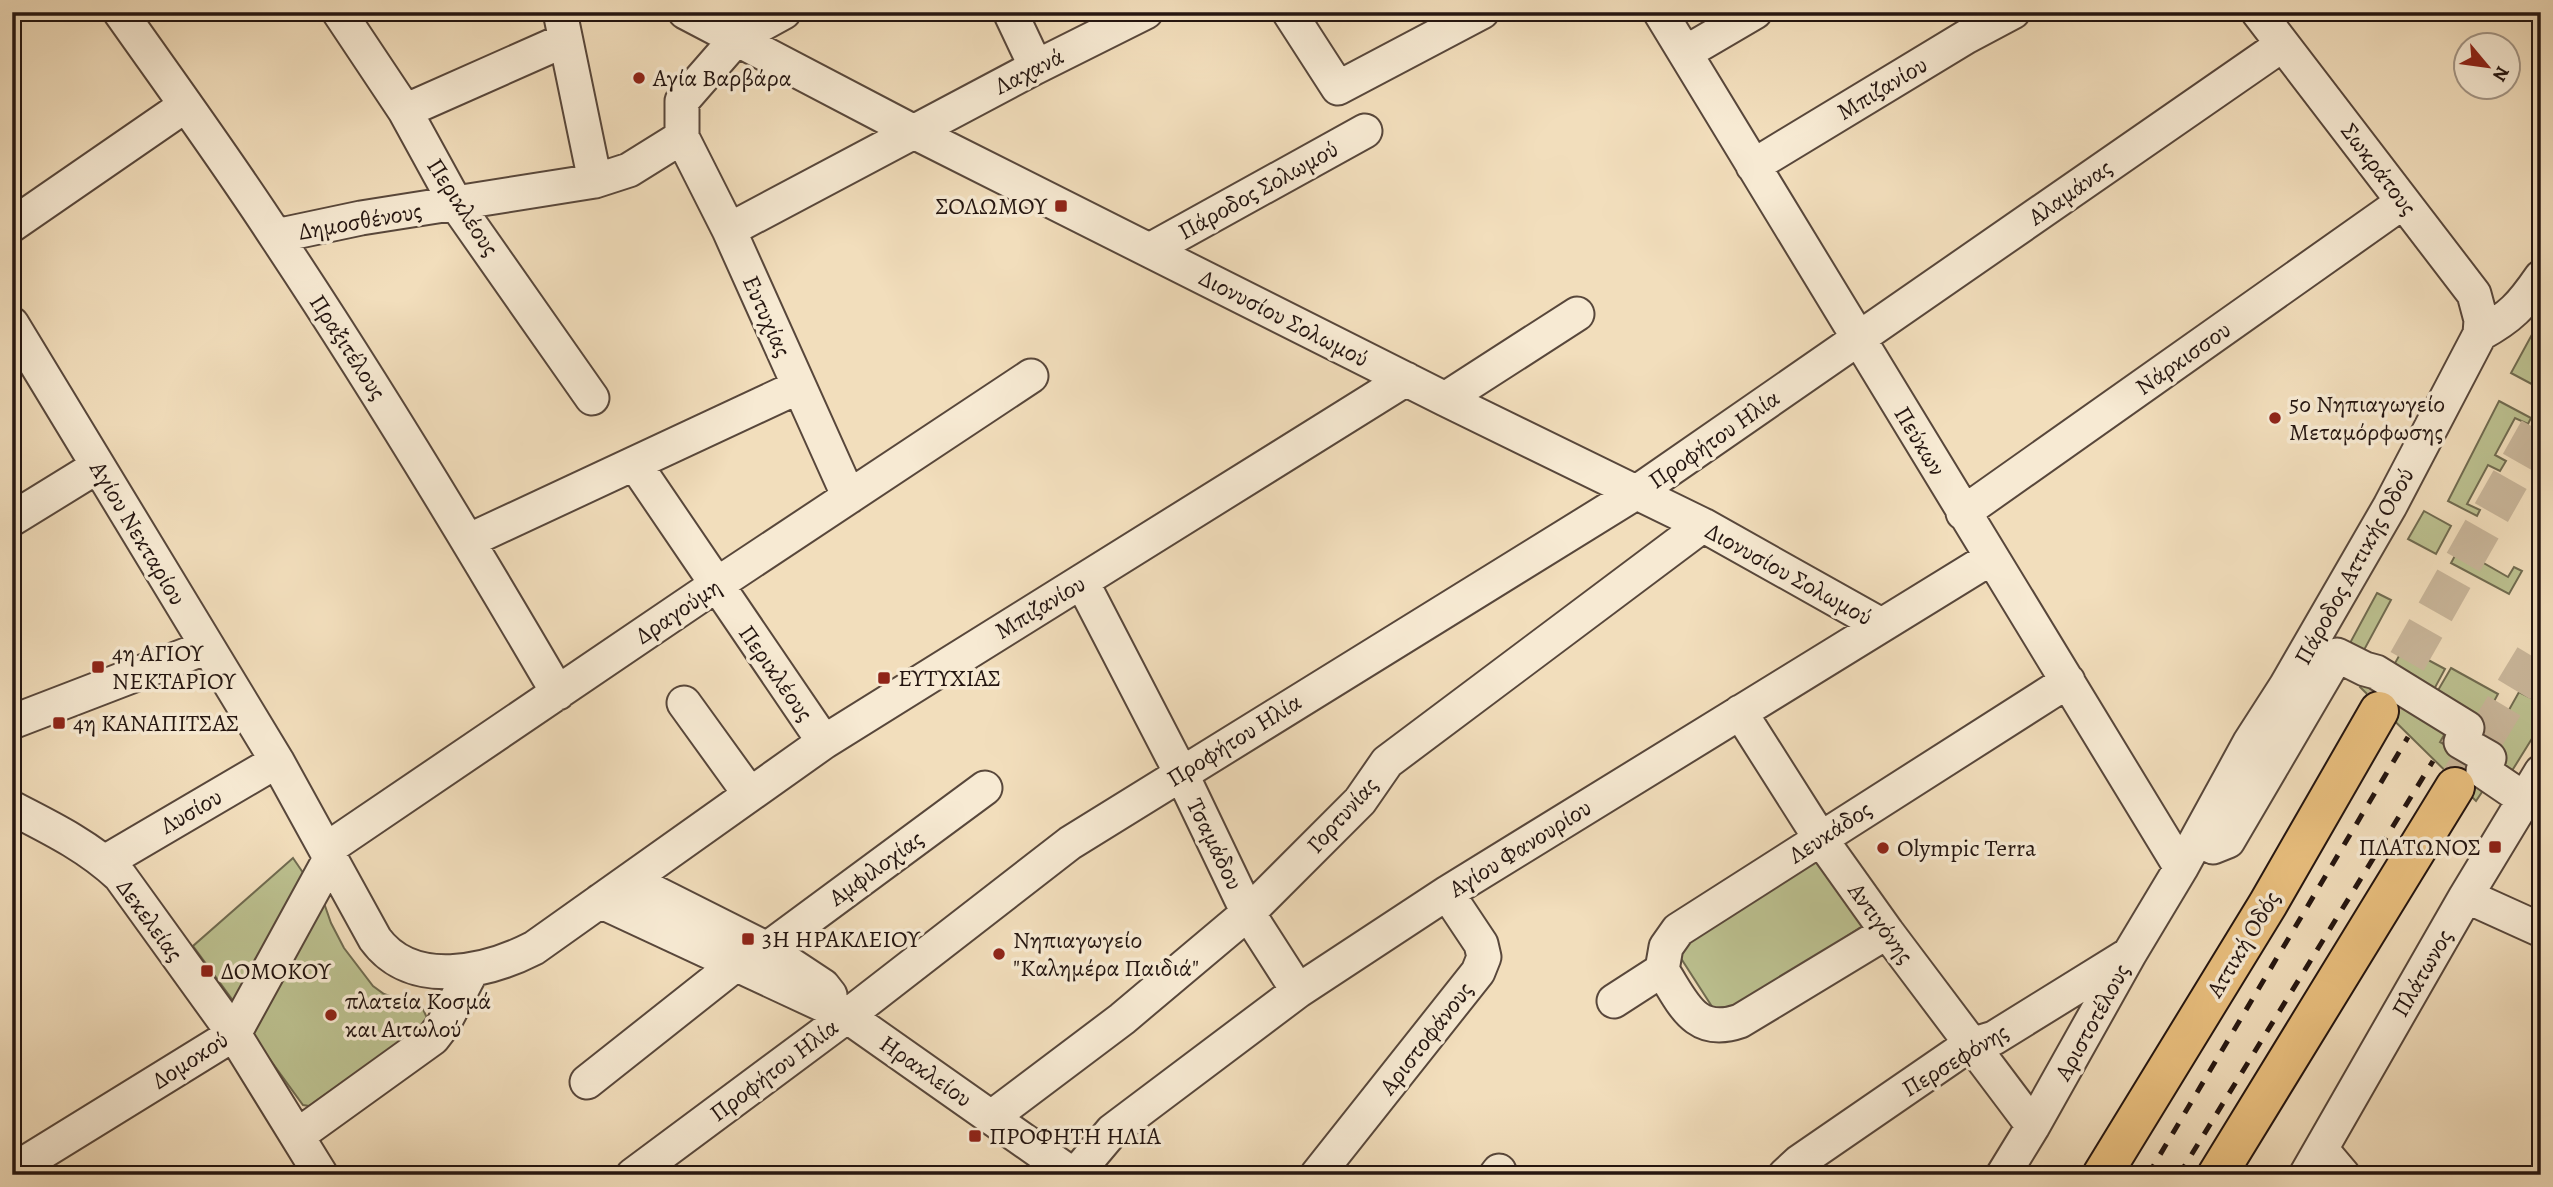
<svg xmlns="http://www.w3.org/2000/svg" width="2553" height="1187" font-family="Alegreya,serif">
	<rect width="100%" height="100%" fill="#f2debc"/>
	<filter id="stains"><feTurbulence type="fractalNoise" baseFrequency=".00286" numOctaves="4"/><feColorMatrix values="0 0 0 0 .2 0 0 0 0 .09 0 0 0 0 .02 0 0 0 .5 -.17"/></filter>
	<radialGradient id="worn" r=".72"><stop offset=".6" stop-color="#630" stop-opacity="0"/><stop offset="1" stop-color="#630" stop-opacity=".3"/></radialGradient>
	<!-- green -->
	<path fill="#bcc190" stroke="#706b50" stroke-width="2" d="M2541 318V389L2511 373Z
		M2499 401 2531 418 2528 424 2515 418 2495 455 2506 461 2500 471 2488 465 2467 504 2480 510 2477 516 2448 501Z
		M2424 511 2451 526 2436 554 2408 539Z
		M2464 539 2473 544 2468 554 2508 577 2514 567 2522 571 2509 594 2451 563Z
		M2377 593 2391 600 2364 650 2350 643Z
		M2404 647 2445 669 2431 695 2390 672Z
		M2451 668 2498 694 2478 731 2471 711 2437 692Z
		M2366 676 2447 730 2440 742 2477 762 2486 786 2476 801 2360 687Z
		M2519 692 2541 703V724L2510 774 2482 758Z
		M1819 855 1864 925 1720 1019 1675 949Z
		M293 858 308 880 237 1006 193 946Z
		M324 903 331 923 344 948 373 986 384 994 422 1007 427 1018 425 1024 309 1106 303 1105 252 1035Z"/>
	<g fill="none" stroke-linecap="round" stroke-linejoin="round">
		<!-- highway-tunnel -->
		<path stroke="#c9b69a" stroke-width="38" stroke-dasharray="38 19" stroke-linecap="butt" d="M2379 711 2541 425
			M2455 787 2541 645"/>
		<!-- minor casing -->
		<g stroke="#58473b" stroke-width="37">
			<path id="minor" d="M120 12C173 87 227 161 277 238 376 387 468 539 558 693
				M339 12 405 111 456 204 592 398
				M560 12 595 181
				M685 12 914 132 1445 399 1703 525 1881 625
				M784 12 737 38 682 101V137L729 230 849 497
				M1010 12 1036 67
				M1289 12 1338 88 1482 12
				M1660 12 2181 868
				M2258 12 2474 294 2481 320 2480 334
				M1685 53 1755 12
				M405 111 565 40
				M1753 166 1966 37 2013 12
				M12 225 186 105
				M729 230 1036 67 1146 12
				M276 236 361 218 595 181 629 170 682 137
				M1150 250 1365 131
				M12 324 277 761 375 939C412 990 487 972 534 948L824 742 1406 379
				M1445 399 1577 314
				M635 464 824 742
				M1963 513 2403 202
				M12 519 98 466
				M468 541 798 387
				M1082 582 1181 773 1248 913 1298 991
				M684 703 749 793
				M1740 712 1820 838 1887 932 2033 1126
				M12 722 207 647
				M12 808C51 828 88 846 120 876L234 1034 321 1175
				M2198 838 2213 847 2228 841 2337 655 2365 669 2376 672 2467 728 2461 742 2489 758 2483 771 2524 799
				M327 849 716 585 1031 376
				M105 862 277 761
				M630 880 767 949 823 986 830 995
				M2466 896 2541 930
				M600 901 847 1016 1073 1175
				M767 949 985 788
				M1662 970C1683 1002 1694 1037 1740 1021L1887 932
				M1614 1001 1662 970 1666 947 1678 930 2068 681
				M587 1082 736 964
				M992 1117 1122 1019 1248 913 1360 801 1387 762 1703 525
				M297 1136 433 1038 443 1025 472 970
				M2321 1149 2343 1175
				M12 1171 234 1034 331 857
				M633 1175 847 1016 1070 843 1637 492 2282 45
				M1075 1175 1112 1131 1298 991 1447 893 1991 558
				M1317 1175 1478 972 1484 957 1481 944 1447 893
				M1496 1175 1499 1171
				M1785 1175 1799 1162 1956 1054 1971 1045 1994 1038 2128 955
				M2003 1175 2033 1126 2130 953 2181 868 2250 742 2286 686 2390 506 2480 334C2511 317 2521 306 2541 277
				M2306 1175 2466 896 2541 772"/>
		</g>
		<!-- highway casing -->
		<g stroke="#241510" stroke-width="42">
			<path id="highway" d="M2102 1175 2268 904 2379 711
				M2217 1175 2455 787"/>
		</g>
		<!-- minor -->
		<use href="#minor" stroke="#f7ead3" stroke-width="33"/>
		<!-- highway -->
		<use href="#highway" stroke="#e9bf7e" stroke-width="38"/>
		<!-- rail -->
		<path stroke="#241510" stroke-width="5" stroke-dasharray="12 12" stroke-linecap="butt" d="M2148 1175 2408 737
			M2179 1175 2433 761"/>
	</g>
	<!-- markers -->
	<g fill="#8f2418" stroke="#f7ead3" stroke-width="2.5">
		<circle cx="639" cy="78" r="7"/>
		<rect x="1054" y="199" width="14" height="14" rx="3.5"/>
		<circle cx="2275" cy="418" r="7"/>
		<rect x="91" y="660" width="14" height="14" rx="3.5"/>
		<rect x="877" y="671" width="14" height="14" rx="3.5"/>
		<rect x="52" y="716" width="14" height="14" rx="3.5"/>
		<rect x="2488" y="840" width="14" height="14" rx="3.5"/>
		<circle cx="1883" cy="848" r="7"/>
		<rect x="741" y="932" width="14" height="14" rx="3.5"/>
		<circle cx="999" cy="954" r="7"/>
		<rect x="200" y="964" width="14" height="14" rx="3.5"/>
		<circle cx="331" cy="1015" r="7"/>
		<rect x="968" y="1129" width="14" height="14" rx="3.5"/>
	</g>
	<g text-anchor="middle" stroke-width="7" stroke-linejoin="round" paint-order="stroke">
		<!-- street labels -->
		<g font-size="24" fill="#241510" stroke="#f7ead3">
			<text transform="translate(1029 71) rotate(-27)" y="8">Λαχανά</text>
			<text transform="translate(1882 88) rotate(-31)" y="8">Μπιζανίου</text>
			<text transform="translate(2379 169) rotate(53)" y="8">Σωκράτους</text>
			<text transform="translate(1258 190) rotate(-29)" y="8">Πάροδος Σολωμού</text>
			<text transform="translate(2070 192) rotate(-35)" y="8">Αλαμάνας</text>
			<text transform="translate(463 207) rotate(57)" y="8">Περικλέους</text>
			<text transform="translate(360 221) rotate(-10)" y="8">Δημοσθένους</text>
			<text transform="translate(767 316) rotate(66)" y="8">Ευτυχίας</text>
			<text transform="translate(1284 318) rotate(27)" y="8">Διονυσίου Σολωμού</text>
			<text transform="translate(348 347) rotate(57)" y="8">Πραξιτέλους</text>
			<text transform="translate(2183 358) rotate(-35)" y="8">Νάρκισσου</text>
			<text transform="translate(1714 439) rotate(-35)" y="8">Προφήτου Ηλία</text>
			<text transform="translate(1920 441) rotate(59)" y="8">Πεύκων</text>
			<text transform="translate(138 533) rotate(59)" y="8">Αγίου Νεκταρίου</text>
			<text transform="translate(2354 566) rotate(-61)" y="8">Πάροδος Αττικής Οδού</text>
			<text transform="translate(1789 574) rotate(29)" y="8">Διονυσίου Σολωμού</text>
			<text transform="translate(1040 607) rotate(-31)" y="8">Μπιζανίου</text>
			<text transform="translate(678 611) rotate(-34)" y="8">Δραγούμη</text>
			<text transform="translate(776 673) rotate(55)" y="8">Περικλέους</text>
			<text transform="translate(1234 740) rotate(-32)" y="8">Προφήτου Ηλία</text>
			<text transform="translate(191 811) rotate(-30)" y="8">Λυσίου</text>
			<text transform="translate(1342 815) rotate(-48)" y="8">Γορτυνίας</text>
			<text transform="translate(1830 832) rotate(-33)" y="8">Λευκάδος</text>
			<text transform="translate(1215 844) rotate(64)" y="8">Τσαμάδου</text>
			<text transform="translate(1520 848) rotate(-32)" y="8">Αγίου Φανουρίου</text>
			<text transform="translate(876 868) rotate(-36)" y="8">Αμφιλοχίας</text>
			<text transform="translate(150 920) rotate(54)" y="8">Δεκελείας</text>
			<text transform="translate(1881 923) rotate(54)" y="8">Αντιγόνης</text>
			<text transform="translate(2243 944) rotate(-59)" y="8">Αττική Οδός</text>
			<text transform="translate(2422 973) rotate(-60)" y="8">Πλάτωνος</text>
			<text transform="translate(2092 1022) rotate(-61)" y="8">Αριστοτέλους</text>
			<text transform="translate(1426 1038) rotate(-52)" y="8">Αριστοφάνους</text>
			<text transform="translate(190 1060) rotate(-33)" y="8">Δομοκού</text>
			<text transform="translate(1955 1060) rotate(-31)" y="8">Περσεφόνης</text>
			<text transform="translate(774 1070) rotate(-37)" y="8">Προφήτου Ηλία</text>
			<text transform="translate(926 1071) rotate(35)" y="8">Ηρακλείου</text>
		</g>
		<!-- poi labels -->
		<g font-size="24" fill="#241510" stroke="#f7ead3" text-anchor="start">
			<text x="653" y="86">Αγία Βαρβάρα</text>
			<text x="1047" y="214" text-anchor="end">ΣΟΛΩΜΟΥ</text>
			<text x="2289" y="412">5ο Νηπιαγωγείο<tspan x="2289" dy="28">Μεταμόρφωσης</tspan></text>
			<text x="112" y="661">4η ΑΓΙΟΥ<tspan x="112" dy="28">ΝΕΚΤΑΡΙΟΥ</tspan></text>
			<text x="898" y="686">ΕΥΤΥΧΙΑΣ</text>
			<text x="73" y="731">4η ΚΑΝΑΠΙΤΣΑΣ</text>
			<text x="2481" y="855" text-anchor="end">ΠΛΑΤΩΝΟΣ</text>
			<text x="1897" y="856">Olympic Terra</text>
			<text x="762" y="947">3Η ΗΡΑΚΛΕΙΟΥ</text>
			<text x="1013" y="948">Νηπιαγωγείο<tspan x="1013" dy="28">"Καλημέρα Παιδιά"</tspan></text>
			<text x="221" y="979">ΔΟΜΟΚΟΥ</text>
			<text x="345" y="1009">πλατεία Κοσμά<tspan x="345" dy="28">και Αιτωλού</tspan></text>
			<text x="989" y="1144">ΠΡΟΦΗΤΗ ΗΛΙΑ</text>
		</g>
	</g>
	<!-- margin -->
	<rect width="2553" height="1187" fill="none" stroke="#f2debc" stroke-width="42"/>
	<rect x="14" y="14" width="2525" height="1159" fill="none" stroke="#241510" stroke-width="3.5"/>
	<rect x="21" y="21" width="2511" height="1145" fill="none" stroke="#241510" stroke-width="2"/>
	<!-- north arrow -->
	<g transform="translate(2487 66) rotate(119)"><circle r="33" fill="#f7ead3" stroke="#a39585" stroke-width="2"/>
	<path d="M0-5L12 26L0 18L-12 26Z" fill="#8f2418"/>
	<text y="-10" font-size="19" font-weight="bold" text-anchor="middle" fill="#241510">N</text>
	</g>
	<rect width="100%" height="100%" filter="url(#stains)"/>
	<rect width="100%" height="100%" fill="url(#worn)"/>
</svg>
